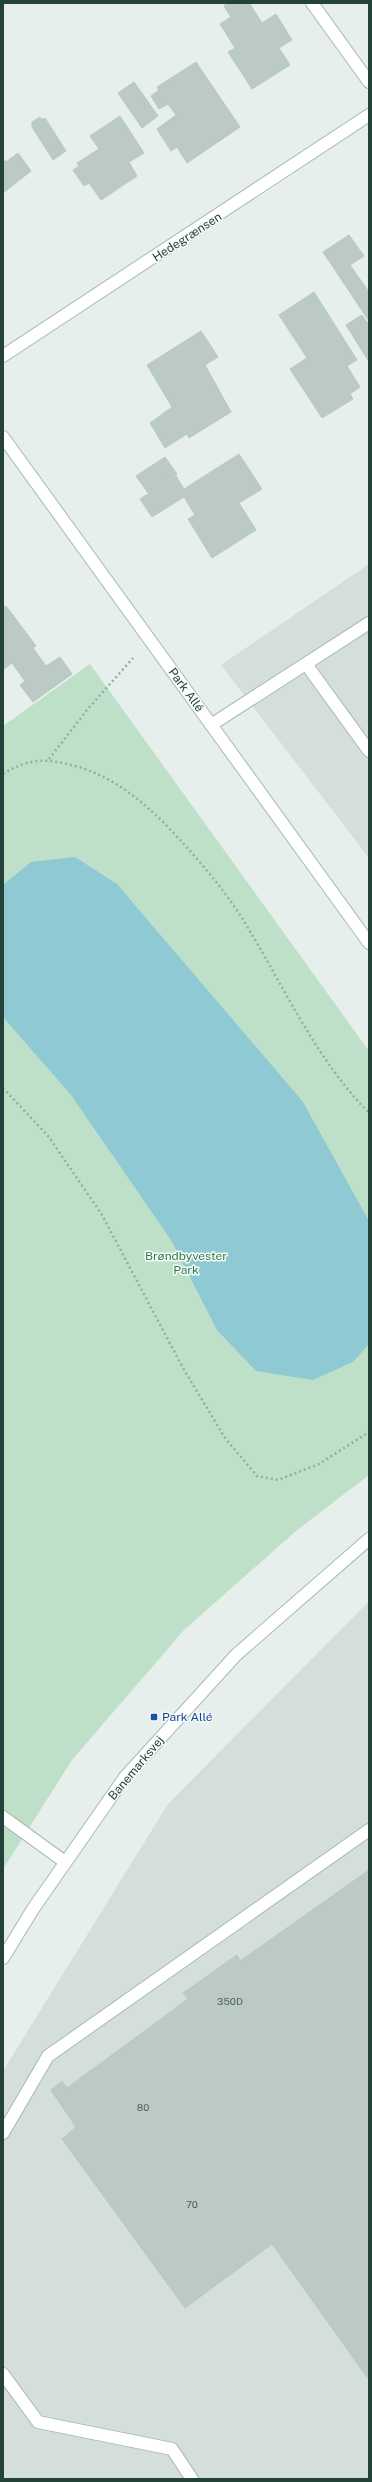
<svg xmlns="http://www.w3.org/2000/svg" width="372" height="2482" font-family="'Public Sans',sans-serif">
	<rect width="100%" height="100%" fill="#e6efeb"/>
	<!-- built -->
	<path fill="#d4dfda" d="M369 564V858L221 665Z
		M369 1601V2479H3V2071L168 1804Z"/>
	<!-- green -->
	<path fill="#bfe0c8" d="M90 664 369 1051V1475L296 1531 184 1630 72 1760 3 1869V726Z"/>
	<!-- water -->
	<path fill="#8ec9d4" d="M75 857 117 884 303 1102 369 1221V1344L353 1362 313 1380 256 1371 217 1330 171 1240 71 1095 3 1017V885L31 862Z"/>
	<!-- building -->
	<path fill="#bbcac4" stroke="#b8c9c2" d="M228 3 250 4 262 23 276 14 292 40 279 48 290 65 252 89 228 52 235 48 220 24 231 17 224 6Z
		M196 62 240 127 187 163 177 147 171 151 157 129 176 115 168 104 159 109 151 96 159 90 157 87Z
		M134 82 158 116 142 128 118 93Z
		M120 116 144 153 129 162 137 176 101 200 89 183 84 186 73 170 79 166 77 163 99 149 90 136Z
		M40 117 41 120 45 118 66 151 53 160 32 127V122Z
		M18 153 31 171 3 193V158L6 162Z
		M349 235 364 256 350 265 369 292V321L323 252Z
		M314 292 357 360 347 366 360 387 350 394 353 399 322 418 290 369 307 358 279 315Z
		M362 315 369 325V362L346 325Z
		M201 331 218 357 205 365 231 412 189 438 187 434 165 448 150 423 172 407 147 365Z
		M239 454 262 489 239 503 256 530 212 558 188 519 195 515 184 497 152 517 140 499 176 476 184 489Z
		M165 457 177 474 148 493 136 476Z
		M6 606 36 646 33 648 46 666 60 657 72 674 33 702 20 685 25 681 12 663 3 670V608Z
		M369 1870V2380L272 2244 185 2308 62 2139 76 2127 51 2090 62 2081 67 2088 188 1999 183 1993 237 1955 240 1961Z"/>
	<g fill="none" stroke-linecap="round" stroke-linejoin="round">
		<!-- lane casing -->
		<g stroke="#a8b8b2" stroke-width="14">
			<path id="lane" d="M306 664 369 751
				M211 725 369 623
				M3 1817 65 1862
				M3 2133 48 2056 369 1830
				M3 2374 38 2422 172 2449 192 2479"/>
		</g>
		<!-- street casing -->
		<g stroke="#a8b8b2" stroke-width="14">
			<path id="street" d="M312 3 369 82
				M3 356 369 115"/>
		</g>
		<!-- secondary casing -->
		<g stroke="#a4bbb3" stroke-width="14">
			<path id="secondary" d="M3 437 369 943
				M3 1958 33 1909 125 1777 236 1655 369 1539"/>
		</g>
		<!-- path -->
		<path stroke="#86b3a5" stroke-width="2.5" stroke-dasharray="2 3" stroke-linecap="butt" d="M49 759 87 710 133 658
			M3 774C29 758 46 758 75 766 109 775 136 796 161 820 188 847 221 885 242 918 283 984 314 1057 369 1113
			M3 1088 49 1137 102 1215 183 1368 225 1438 257 1476 278 1480 319 1464 369 1432"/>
		<!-- lane -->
		<use href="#lane" stroke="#fff" stroke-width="12"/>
		<!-- street -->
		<use href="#street" stroke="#fff" stroke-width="12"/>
		<!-- secondary -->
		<use href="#secondary" stroke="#fff" stroke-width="12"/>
	</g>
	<!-- markers -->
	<rect fill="#1a4fb4" stroke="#f7fbf9" stroke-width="1.5" x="150" y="1713" width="8" height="8" rx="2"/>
	<g text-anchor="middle" stroke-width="3" stroke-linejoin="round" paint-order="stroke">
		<!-- number labels -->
		<g font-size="10" fill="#4a645c">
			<text x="230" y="2005">350D</text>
			<text x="143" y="2111">80</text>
			<text x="192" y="2208">70</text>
		</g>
		<!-- street labels -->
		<g font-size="12" fill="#24423a" stroke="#f7fbf9">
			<text transform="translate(187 237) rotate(-33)" y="4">Hedegrænsen</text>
			<text transform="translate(186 690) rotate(54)" y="4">Park Allé</text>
			<text transform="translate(136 1768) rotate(-50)" y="4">Banemarksvej</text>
		</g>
		<!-- park labels -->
		<g font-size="12" fill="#2d7a4b" stroke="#f7fbf9">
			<text x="186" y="1260">Brøndbyvester<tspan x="186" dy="14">Park</tspan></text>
		</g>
		<!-- transit labels -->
		<g font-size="12" fill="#164399" stroke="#f7fbf9" text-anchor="start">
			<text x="162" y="1721">Park Allé</text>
		</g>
	</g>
	<!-- border -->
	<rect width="372" height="2482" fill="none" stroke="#24423a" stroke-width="8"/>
</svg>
